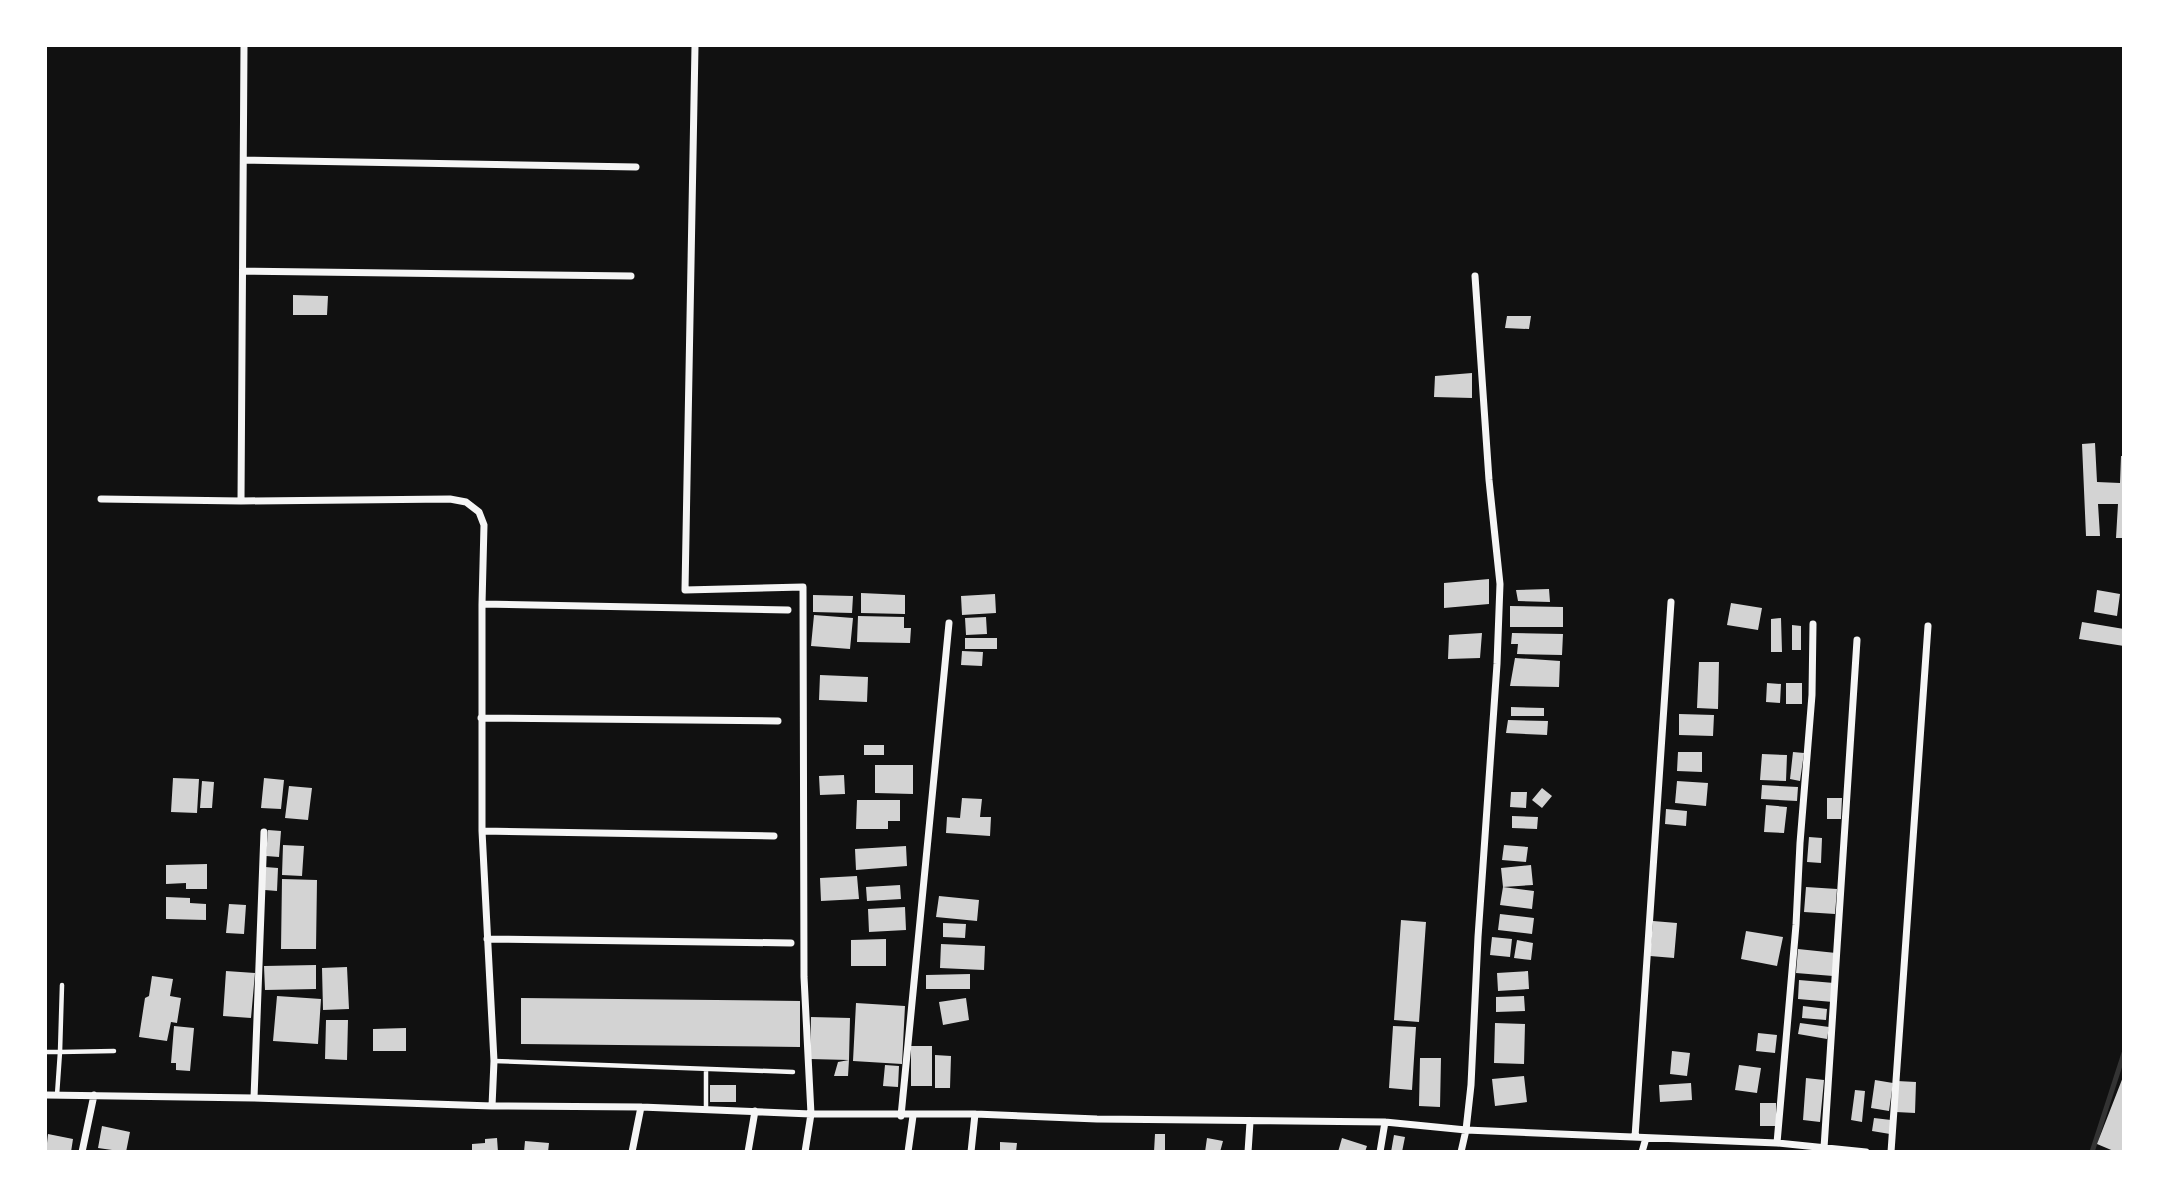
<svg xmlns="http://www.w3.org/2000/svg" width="2169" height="1197" font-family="'Asap Condensed',sans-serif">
	<rect width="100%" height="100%" fill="#111"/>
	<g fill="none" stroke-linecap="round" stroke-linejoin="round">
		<!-- stream -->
		<path stroke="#333" stroke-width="5" d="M2092 1152 2124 1053"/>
	</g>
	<!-- building -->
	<path fill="#d3d3d3" d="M293 295 328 296 327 315H293Z
		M1507 316H1531L1529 329 1505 328Z
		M1472 373V398L1434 397 1435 376Z
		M2095 443 2097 482 2120 483 2121 456H2124V538H2116L2118 504H2098L2100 536H2086L2082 444Z
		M1489 579V604L1444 608V583Z
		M1549 589 1550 602 1518 601 1516 590Z
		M2097 590 2120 594 2117 616 2094 612Z
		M861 593 905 595V614L861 613Z
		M995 594 996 613 962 615 961 596Z
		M813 595 853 596 852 613 813 612Z
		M1731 603 1762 608 1758 630 1727 625Z
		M1510 606 1563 607V627H1510Z
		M814 615 853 618 850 649 811 646Z
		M858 616 904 617V628H911L910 643 857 642Z
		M986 617 987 634 966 635 965 618Z
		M1781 618 1782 652H1771V619Z
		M2082 622 2124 629V646L2079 639Z
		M1792 625 1801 626V650H1792Z
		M1482 633 1480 658 1448 659 1449 635Z
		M1512 633 1563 634 1562 655 1517 654 1518 644H1511Z
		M965 638H997V649H965Z
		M962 651 983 652 982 666 961 665Z
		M1515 658 1560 661 1559 687 1510 686Z
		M1699 662H1719L1718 709 1697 708Z
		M820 675 868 677 867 702 819 700Z
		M1767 683 1781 684 1780 703 1766 702Z
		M1786 683H1802V704H1786Z
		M1511 707 1544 708V716H1511Z
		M1679 714 1714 715 1713 736 1679 735Z
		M1508 720 1548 721 1547 735 1506 733Z
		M864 745H884V755H864Z
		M1678 752H1702V772L1677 771Z
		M1793 752 1804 753 1800 781 1790 779Z
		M1762 754 1787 755 1786 781 1760 780Z
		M875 765H913V794L875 793Z
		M844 775 845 794 820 795 819 776Z
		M173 778 199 779 197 813 171 812Z
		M264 778 284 780 281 809 261 808Z
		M202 781 214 782 212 808H200Z
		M1677 781 1708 783 1706 806 1675 803Z
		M1762 785 1798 787 1797 801 1761 799Z
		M289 786 312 788 308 820 285 818Z
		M1542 788 1552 796 1542 808 1532 800Z
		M1511 792H1527L1526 808 1510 807Z
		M962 798 982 799 980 817H991L990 836 946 833 947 817 960 818Z
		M1827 798H1842L1841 819H1827Z
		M857 800H900V821H888V829H856Z
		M1766 805 1787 807 1784 833 1764 832Z
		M1666 809 1687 811 1686 826 1665 824Z
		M1512 816 1538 817 1537 829 1512 828Z
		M268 830 281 831 279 857 266 856Z
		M1809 837 1822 838 1821 863 1807 862Z
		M283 845 304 846 302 876 282 875Z
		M1504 845 1528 847 1526 862 1502 860Z
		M906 846 907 866 856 870 855 849Z
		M207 864V889H186V883L166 884V865Z
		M1531 865 1533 885 1503 887 1501 868Z
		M265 867 278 868 277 891 265 890Z
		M857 876 859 899 821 901 820 878Z
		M282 879 317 880 316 949H281Z
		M900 885 901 899 867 901 866 887Z
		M1503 887 1534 891 1532 909 1500 905Z
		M1806 887 1837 889 1835 914 1804 912Z
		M939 896 979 900 977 921 936 917Z
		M166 897 190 898V903L206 904V920L166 919Z
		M229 904 246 905 244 934 226 933Z
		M905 907 906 930 869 932 868 909Z
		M1500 914 1534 918 1532 934 1498 930Z
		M1401 920 1426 922 1419 1022 1394 1020Z
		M1653 921 1677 923 1674 958 1650 956Z
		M943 923 966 924 965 938 943 937Z
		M1746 931 1783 937 1777 966 1741 959Z
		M1492 937 1512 939 1510 957 1490 955Z
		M886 939V966H851V940Z
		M1517 940 1533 943 1531 960 1514 958Z
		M941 944 985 946 984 970 940 968Z
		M1798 949 1836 953 1833 976 1796 973Z
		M316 965V989L265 990 264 966Z
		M347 967 349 1009 323 1010 322 968Z
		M226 971 255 973 251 1018 223 1016Z
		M1528 971 1529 989 1498 991 1497 973Z
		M970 974V989H926V975Z
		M152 976 173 979 170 996 181 998 177 1023 171 1022 167 1041 139 1037 145 998 149 996Z
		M1799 980 1834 983 1833 1002 1798 999Z
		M277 996 321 999 318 1044 273 1041Z
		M1524 996 1525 1011 1496 1012V997Z
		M521 998 800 1001V1047L521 1044Z
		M966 998 969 1020 943 1025 939 1002Z
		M856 1003 905 1006 902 1064 853 1061Z
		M1803 1006 1827 1009 1826 1020 1802 1018Z
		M811 1017 850 1018 849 1060 810 1059Z
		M326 1020H348L347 1060 325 1059Z
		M1495 1023 1525 1024 1524 1064 1494 1063Z
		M1800 1023 1829 1027 1827 1039 1798 1034Z
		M174 1026 194 1028 190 1071 176 1070V1063H171Z
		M1393 1026 1416 1027 1412 1090 1389 1088Z
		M406 1028V1051H373V1029Z
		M1758 1033 1777 1035 1775 1053 1756 1051Z
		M911 1046H932V1086H911Z
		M1672 1051 1690 1053 1687 1076 1670 1074Z
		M935 1055 951 1056 950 1088H935Z
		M1420 1058H1441L1440 1107 1419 1106Z
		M849 1060 848 1076H834L838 1062Z
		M885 1065 899 1066 898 1087 883 1086Z
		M1739 1065 1761 1068 1757 1093 1735 1090Z
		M1524 1076 1527 1102 1495 1106 1492 1079Z
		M2123 1077 2124 1152H2116L2097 1144Z
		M1806 1078 1824 1080 1820 1122 1803 1120Z
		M1875 1080 1893 1083 1889 1111 1871 1108Z
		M1897 1081 1916 1082 1915 1113 1896 1112Z
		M1691 1083 1692 1100 1660 1102 1659 1085Z
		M710 1085H736V1102H710Z
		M1855 1090 1865 1091 1862 1122 1851 1120Z
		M1760 1103H1776V1126H1760Z
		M1874 1118 1891 1120 1890 1134 1872 1131Z
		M102 1126 130 1132 126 1152 98 1148Z
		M48 1134 73 1139 71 1152H46Z
		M1155 1134H1165V1152H1154Z
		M1394 1135 1405 1137 1402 1152H1391Z
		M497 1138 498 1152H472V1144L485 1143V1139Z
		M1207 1138 1223 1141 1220 1152H1205Z
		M1342 1138 1367 1146 1365 1152H1338Z
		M525 1141 549 1143 548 1152H524Z
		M1000 1142 1017 1143 1016 1152H1000Z"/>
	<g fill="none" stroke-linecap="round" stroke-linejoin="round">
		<!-- service -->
		<path stroke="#f5f5f5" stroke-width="4.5" d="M46 1052H60L62 985
			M494 1061 793 1072
			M706 1069V1110
			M57 1095 60 1052 114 1051"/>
		<!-- minor -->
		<path stroke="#f5f5f5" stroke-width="7" d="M244 46 241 501 450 499 466 502 479 512 484 525 482 604V831L494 1061 492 1106
			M695 46 685 590 803 587 804 977 811 1114 805 1152
			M244 160 636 167
			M243 271 631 276
			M101 499 241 501
			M482 604 788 610
			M481 718 778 721
			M482 831 774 836
			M487 939 791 943
			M46 1095 254 1098 492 1106 641 1107 811 1114H975L1097 1119 1385 1122 1466 1130 1777 1143 1866 1152
			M254 1098 264 832
			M901 1116 949 623
			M1635 1137 1671 602
			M1777 1143 1796 925 1800 843 1812 695 1813 624
			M1824 1148 1857 640
			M82 1152 94 1095
			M632 1152 641 1107
			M748 1152 755 1111
			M908 1152 913 1116
			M971 1152 975 1114
			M1248 1152 1250 1122
			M1380 1152 1385 1122
			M1461 1152 1466 1130 1471 1085 1478 937 1497 664 1500 584 1489 480 1475 276
			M1642 1152 1646 1138
			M1891 1152 1928 626"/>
	</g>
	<!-- border -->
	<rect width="2169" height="1197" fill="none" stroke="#ffffff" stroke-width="94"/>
</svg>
